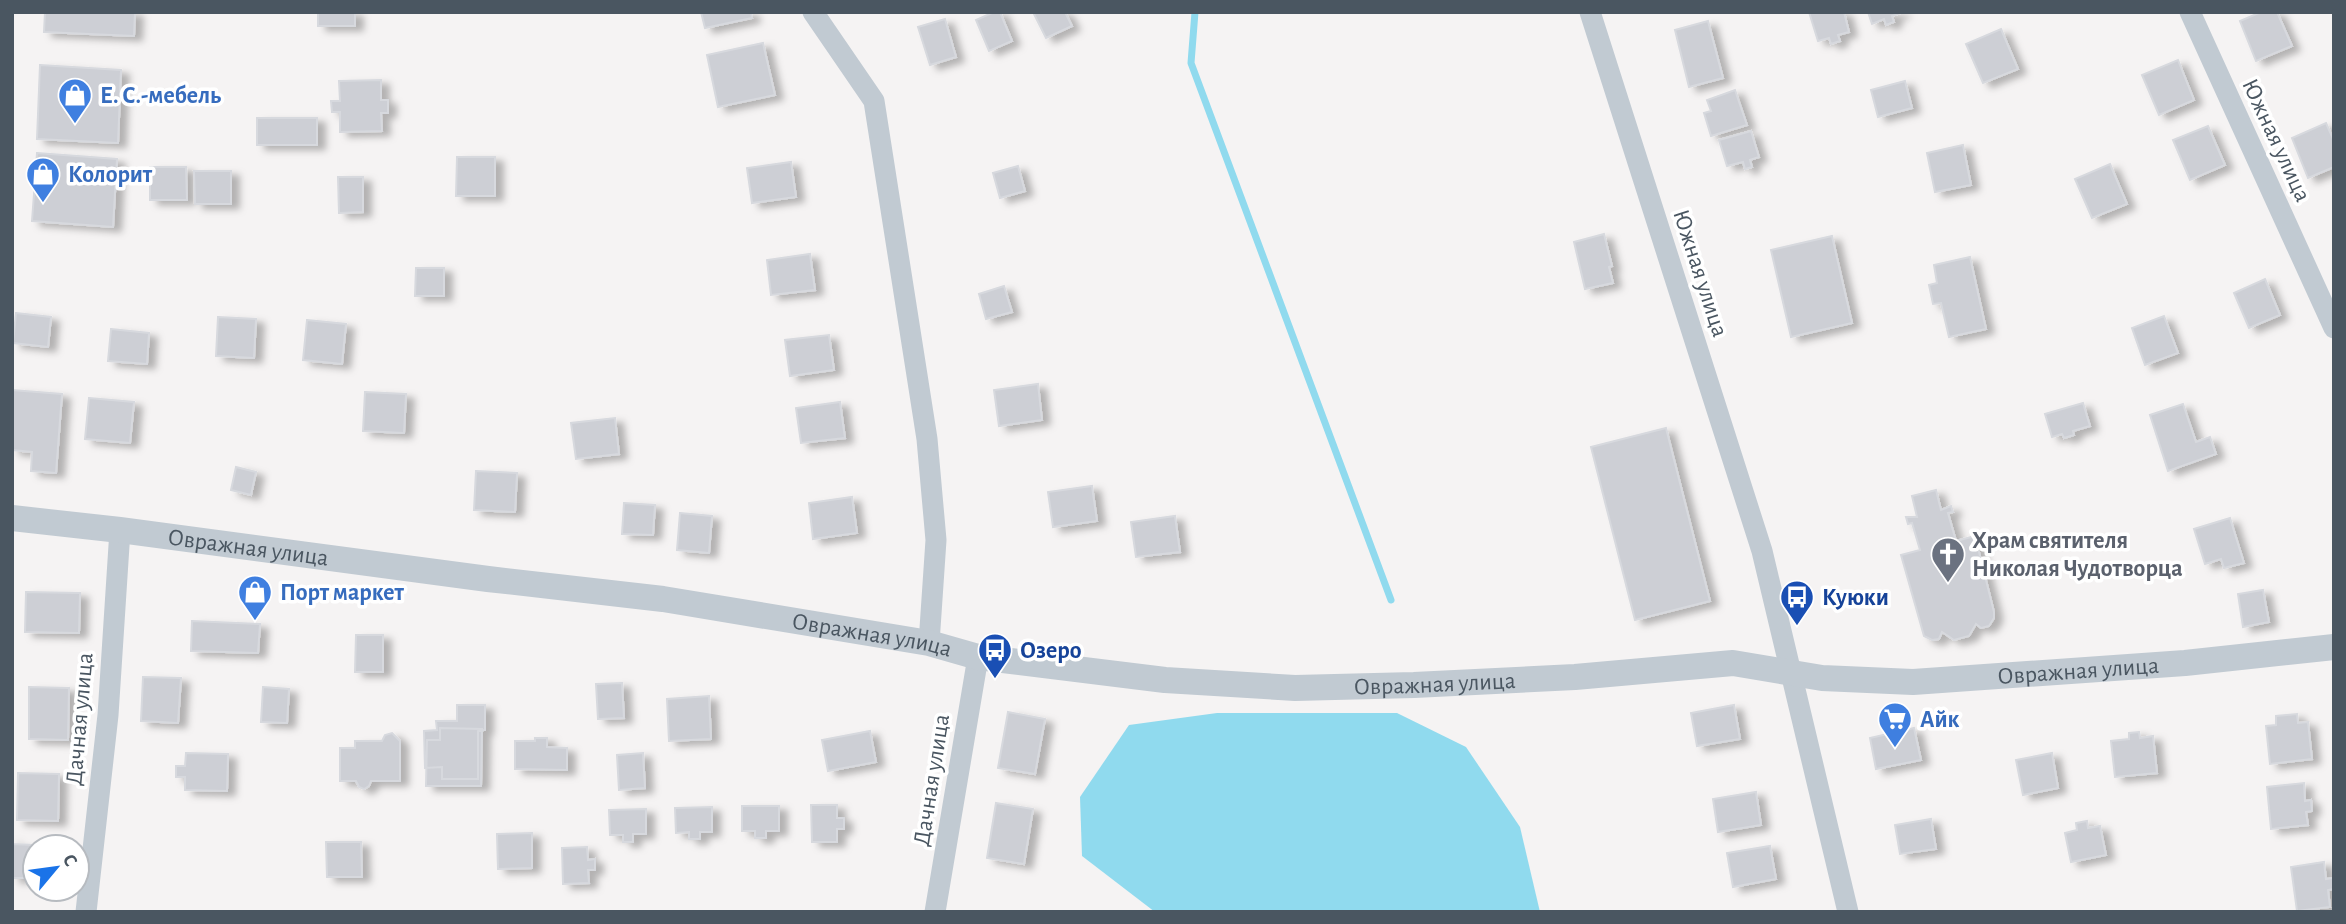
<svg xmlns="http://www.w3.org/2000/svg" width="2346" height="924" font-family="'Alegreya Sans',sans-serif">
	<defs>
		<filter id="shadow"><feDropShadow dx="8" dy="4.5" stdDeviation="3.5" flood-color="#0004"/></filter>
	</defs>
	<rect width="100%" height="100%" fill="#f5f3f3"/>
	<!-- water -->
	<path fill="#90daee" d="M1217 713H1397L1466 747 1520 827 1540 912H1155L1082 856 1080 797 1129 725Z"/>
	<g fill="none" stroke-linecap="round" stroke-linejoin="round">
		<!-- stream -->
		<path stroke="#90daee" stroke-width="7" d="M1195 12 1191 63 1391 600"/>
	</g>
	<!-- building -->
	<path fill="#cdcfd5" stroke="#d7d9de" stroke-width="2" filter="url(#shadow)" d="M45 12H135L134 36 44 32Z
		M318 12H355V26H318Z
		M701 12H751L752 18 705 28Z
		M994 12H1000L1012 41 989 51 976 20Z
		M1033 12H1065L1072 26 1046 38Z
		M1809 12H1844L1849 32 1838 35 1840 41 1831 44 1829 38 1818 41Z
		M1868 12H1903L1892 16 1894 22 1886 25 1884 19 1872 24Z
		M2261 12H2277L2292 46 2256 61 2240 21Z
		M945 19 956 57 930 65 918 27Z
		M1708 21 1723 78 1689 87 1675 30Z
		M2001 29 2018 69 1983 83 1966 44Z
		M763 43 775 95 718 107 707 55Z
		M2178 60 2194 100 2159 115 2142 75Z
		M40 65 121 70 118 143 37 139Z
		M381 80V100H388V113H381L382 131 340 132V112H332L331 101H340L339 81Z
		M1905 81 1912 108 1878 117 1871 90Z
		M1735 90 1747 125 1711 136 1704 113 1711 111 1707 100Z
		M257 118H317V145H257Z
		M2326 123 2334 141V167L2308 178 2292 138Z
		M2208 126 2225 165 2190 180 2173 140Z
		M1751 131 1759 157 1750 160 1752 167 1745 169 1743 162 1727 166 1719 140Z
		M1963 145 1971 185 1935 192 1927 153Z
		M37 153 117 159 113 227 32 221Z
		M457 157H495V196H456Z
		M791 162 796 197 752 203 747 168Z
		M2110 164 2127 204 2092 218 2075 179Z
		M1018 166 1025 191 1000 198 993 173Z
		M150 167H186L187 200H150Z
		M194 171H231V204H195Z
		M338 177H363V212L339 213Z
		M1604 234 1612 266 1609 267 1613 283 1585 289 1574 242Z
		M1832 236 1852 323 1791 337 1771 250Z
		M810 254 815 290 771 295 767 260Z
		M1970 257 1986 329 1949 337 1941 303 1933 304 1929 285 1937 283 1934 265Z
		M416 268H444V296H415Z
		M2265 279 2280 315 2249 328 2234 293Z
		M1004 286 1012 312 986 319 979 294Z
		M16 313 51 317 48 347 13 343Z
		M2164 316 2178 353 2145 365 2132 328Z
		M218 317 256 319 254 358 216 356Z
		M307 320 346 324 342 364 303 360Z
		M111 329 149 333 147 364 108 361Z
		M829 335 834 370 790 376 785 340Z
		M1038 384 1042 420 999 426 994 390Z
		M12 390 62 394 56 473 31 471 32 452 12 450Z
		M365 392 406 394 404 433 363 431Z
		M89 398 134 402 130 443 85 439Z
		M840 402 845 438 801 443 796 408Z
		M2083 403 2090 426 2073 431 2074 435 2064 438 2062 434 2052 437 2045 414Z
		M2183 404 2196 442 2210 437 2216 454 2168 471 2150 415Z
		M615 418 619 454 576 459 571 423Z
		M1666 428 1710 601 1635 620 1591 447Z
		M236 467 256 472 251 495 231 490Z
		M476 471 517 473 515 512 474 510Z
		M1092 486 1097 521 1053 527 1048 492Z
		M1936 490 1941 510 1951 506 1953 512 1948 513 1956 541 1975 536 1994 612V618L1989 626 1981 628 1976 624 1969 636 1954 640 1942 632 1939 639 1932 640 1924 636 1901 555 1920 550 1912 523 1908 524 1906 517H1917L1912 496Z
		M852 497 857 533 813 539 809 503Z
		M624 503 655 505 653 535 622 534Z
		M680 513 712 516 709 553 677 550Z
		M1175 516 1180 552 1136 557 1131 522Z
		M2230 518 2244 563 2224 568 2221 559 2205 564 2194 529Z
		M2263 590 2269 622 2243 627 2238 594Z
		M26 592 80 593 79 633 25 632Z
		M192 621 260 624 258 653 191 651Z
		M356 635H383V672H355Z
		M143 677 181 678 178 723 141 721Z
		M622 683 624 718 598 719 596 684Z
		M29 687 69 688 68 740 29 739Z
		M263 687 289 689 287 723 261 722Z
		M709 696 711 739 669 741 667 699Z
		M457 705H485V730L478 731V779H442V767L425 768 424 731 437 730 436 721H457Z
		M1734 705 1740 739 1697 746 1691 713Z
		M1008 712 1045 719 1035 774 998 768Z
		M2297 714 2298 723 2308 722 2312 759 2270 764 2266 726 2276 725V716Z
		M440 728 482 729 481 786H426L427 740H440Z
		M1914 728 1921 760 1876 769 1870 738Z
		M870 731 876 762 828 771 822 740Z
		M2139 732 2140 738 2153 736 2157 773 2115 777 2111 741 2129 739V733Z
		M392 733 400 741V781H371L369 786 364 789 359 787 356 781H340V748H355V741H382L385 735Z
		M535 738H547V747L567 748V770L515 769V741H535Z
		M186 753 228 754 227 791 185 790V777H176V766H185Z
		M643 753 645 788 619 790 617 755Z
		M2052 753 2058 788 2023 795 2016 760Z
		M18 773 59 774 58 821 17 820Z
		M2304 783 2305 801 2311 800 2312 811 2306 812 2308 825 2271 829 2267 787Z
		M1756 792 1761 825 1718 832 1713 799Z
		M996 803 1033 809 1024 864 987 858Z
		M811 805H837V818H844V829H837V842H812Z
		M742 806H779V831H766V838H755V831H742Z
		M712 807V832H700V839H689V832L676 833 675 808Z
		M646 809V834H633V842H623V835H610L609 810Z
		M1931 819 1936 849 1900 854 1895 825Z
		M2087 821 2088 828 2100 826 2106 855 2071 862 2065 833 2077 830 2076 823Z
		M532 833V868L498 869 497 834Z
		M12 837V844L35 845 34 878H12Z
		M326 842H361L362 877H327Z
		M1770 846 1776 879 1733 887 1727 853Z
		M587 847 588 860 595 859V870H588L589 883 563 884 562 848Z
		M2324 862 2326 879 2333 878 2334 882V889L2328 890 2330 907 2297 911 2291 867Z"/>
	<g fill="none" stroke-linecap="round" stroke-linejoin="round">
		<!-- minor -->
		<path stroke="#c1cad2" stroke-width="21" d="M813 12 874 101 927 439 936 540 929 643
			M1590 12 1762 551 1848 912
			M2190 12 2334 328
			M86 912 108 715 120 530
			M935 912 978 657"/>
		<!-- tertiary -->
		<path stroke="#c1cad2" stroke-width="26" id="s1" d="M12 518 120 530 488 579 663 599 929 643 978 657 1165 680 1295 688 1414 685 1575 677 1733 663 1822 678 1913 682 2185 663 2334 647"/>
	</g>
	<!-- icons -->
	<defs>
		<g id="shop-pin" transform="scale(1.75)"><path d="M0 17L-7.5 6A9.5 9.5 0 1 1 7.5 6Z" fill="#3f7fe0" stroke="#fff"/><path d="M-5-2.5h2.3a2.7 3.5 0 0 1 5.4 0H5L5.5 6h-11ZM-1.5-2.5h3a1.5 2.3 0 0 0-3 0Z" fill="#fff"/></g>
		<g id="church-pin" transform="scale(1.75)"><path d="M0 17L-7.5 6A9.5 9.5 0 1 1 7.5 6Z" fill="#6b7280" stroke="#fff"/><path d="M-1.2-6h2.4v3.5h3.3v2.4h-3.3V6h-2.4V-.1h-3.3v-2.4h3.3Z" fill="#fff"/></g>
		<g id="bus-pin" transform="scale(1.75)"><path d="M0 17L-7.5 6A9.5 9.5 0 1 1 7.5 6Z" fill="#1a4fb4" stroke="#fff"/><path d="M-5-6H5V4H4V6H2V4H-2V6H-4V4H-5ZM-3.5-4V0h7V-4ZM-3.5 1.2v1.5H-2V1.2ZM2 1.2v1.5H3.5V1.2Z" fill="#fff"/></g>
		<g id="supermarket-pin" transform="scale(1.75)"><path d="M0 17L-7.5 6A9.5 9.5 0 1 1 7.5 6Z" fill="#3f7fe0" stroke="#fff"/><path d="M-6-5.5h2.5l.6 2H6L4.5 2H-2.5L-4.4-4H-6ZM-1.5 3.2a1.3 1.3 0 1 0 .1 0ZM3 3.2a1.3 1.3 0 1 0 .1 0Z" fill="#fff"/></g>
	</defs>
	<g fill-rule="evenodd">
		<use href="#shop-pin" x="75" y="95"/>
		<use href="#shop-pin" x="43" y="174"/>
		<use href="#church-pin" x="1948" y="554"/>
		<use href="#shop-pin" x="255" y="592"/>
		<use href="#bus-pin" x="1797" y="597"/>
		<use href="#bus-pin" x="995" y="650"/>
		<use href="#supermarket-pin" x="1895" y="719"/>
	</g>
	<g text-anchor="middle" stroke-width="7" stroke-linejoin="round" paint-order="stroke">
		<!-- shop labels -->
		<g font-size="24" font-weight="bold" fill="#366cbe" stroke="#fff" text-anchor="start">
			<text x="100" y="103">Е. С.-мебель</text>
			<text x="68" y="182">Колорит</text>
			<text x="280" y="600">Порт маркет</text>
			<text x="1920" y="727">Айк</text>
		</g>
		<!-- street labels -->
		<g font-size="24" fill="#4a5661" stroke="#fff">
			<text transform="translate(2277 140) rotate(65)" y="8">Южная улица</text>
			<text transform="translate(1701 273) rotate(72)" y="8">Южная улица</text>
			<text dy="8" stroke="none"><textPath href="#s1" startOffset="238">Овражная улица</textPath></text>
			<text dy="8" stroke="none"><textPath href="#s1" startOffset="868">Овражная улица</textPath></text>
			<text dy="8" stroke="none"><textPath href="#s1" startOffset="2081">Овражная улица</textPath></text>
			<text dy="8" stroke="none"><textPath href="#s1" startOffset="1435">Овражная улица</textPath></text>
			<text transform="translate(79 719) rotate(-85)" y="8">Дачная улица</text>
			<text transform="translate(931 780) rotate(-81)" y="8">Дачная улица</text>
		</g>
		<!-- worship labels -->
		<g font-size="24" font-weight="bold" fill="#5b616d" stroke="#fff" text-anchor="start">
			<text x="1972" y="548">Храм святителя<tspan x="1972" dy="28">Николая Чудотворца</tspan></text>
		</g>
		<!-- transit labels -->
		<g font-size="24" font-weight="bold" fill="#164399" stroke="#fff" text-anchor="start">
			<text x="1822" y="605">Куюки</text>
			<text x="1020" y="658">Озеро</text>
		</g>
	</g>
	<!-- border -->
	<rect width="2346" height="924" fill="none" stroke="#4a5661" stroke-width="28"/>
	<!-- north arrow -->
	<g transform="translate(56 868) rotate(61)"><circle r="33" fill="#ffffff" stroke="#b7bbc0" stroke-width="2"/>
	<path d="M0-5L12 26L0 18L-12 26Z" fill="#1a73e8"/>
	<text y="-10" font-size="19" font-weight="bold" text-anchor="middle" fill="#4a5661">С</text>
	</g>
</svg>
